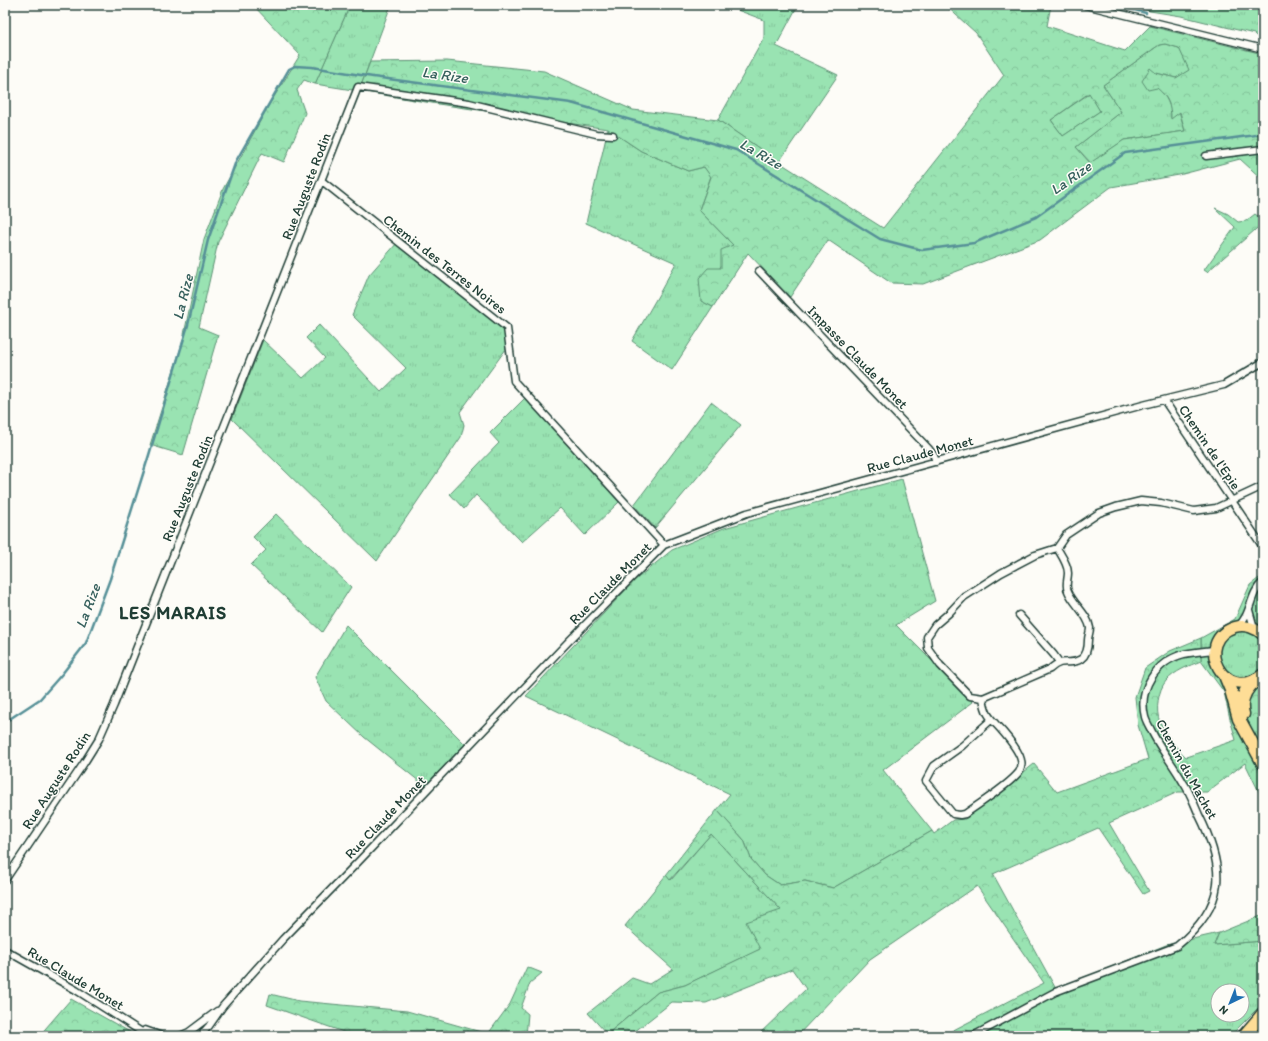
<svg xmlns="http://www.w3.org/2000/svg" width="1268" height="1041" font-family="Itim,sans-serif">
	<defs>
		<pattern id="grass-tufts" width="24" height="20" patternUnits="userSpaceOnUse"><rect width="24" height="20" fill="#99e3b2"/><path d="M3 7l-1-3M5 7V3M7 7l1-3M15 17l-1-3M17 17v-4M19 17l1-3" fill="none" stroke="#83c49a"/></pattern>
		<pattern id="forest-crowns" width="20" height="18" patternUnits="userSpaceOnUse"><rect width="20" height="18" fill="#99e3b2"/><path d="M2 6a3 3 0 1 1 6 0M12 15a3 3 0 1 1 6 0" fill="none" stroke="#83c49a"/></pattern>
	</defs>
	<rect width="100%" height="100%" fill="#fdfcf7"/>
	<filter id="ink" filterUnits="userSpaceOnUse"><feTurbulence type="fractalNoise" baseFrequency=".025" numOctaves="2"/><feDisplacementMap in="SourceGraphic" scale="8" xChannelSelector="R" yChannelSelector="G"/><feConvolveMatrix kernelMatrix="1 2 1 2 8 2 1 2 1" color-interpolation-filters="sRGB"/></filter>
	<g filter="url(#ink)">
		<!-- grass -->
		<path fill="url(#grass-tufts)" stroke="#5c9073" fill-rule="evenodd" d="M350 5H391L359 91 315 84Z
			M724 5H798L776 46 838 75 779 162 718 120 764 38V20Z
			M1129 5H1263V42L1254 34 1181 16 1150 11Z
			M1165 44 1179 48 1190 70 1176 78 1156 73 1158 88C1167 97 1171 106 1171 118L1179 111 1185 131 1124 140 1091 163 1076 147 1121 112 1103 85 1159 45Z
			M1090 93 1100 111 1063 136 1051 120Z
			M608 129 641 151 688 171 704 167 711 176 699 210 733 245 701 301 713 307 672 370 632 341 659 294 676 263 586 223Z
			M397 243 500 324 506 336V349L460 412 464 425 461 437 377 561 232 419 263 340 303 378 325 358 306 338 319 325 381 392 406 368 352 315 369 275Z
			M525 398 619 502 585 535 560 508 522 542 476 495 464 509 450 494 499 443 490 433Z
			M711 402 741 425 655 528 634 505Z
			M902 479 935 601 896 625 973 702 883 770 932 831 833 888 805 881 780 885 765 875 751 859 744 840 717 810 730 794 526 696 635 580 672 550 724 528Z
			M276 514 351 587 322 632 251 565 266 550 253 537Z
			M1263 575V680L1249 693 1230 719 1224 692 1201 661V638L1235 619 1250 585Z
			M346 625 465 744 425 786 364 737 326 701 315 677Z
			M711 834 781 910 761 949 685 985 658 992 607 1034 588 1013 632 978 649 984 673 969 625 926 666 875 671 880Z
			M1219 933 1214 945 1263 941V1003L1230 1036H972L1056 989 1166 945ZM1218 991H1242V1015H1218Z"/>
		<!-- forest -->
		<path fill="url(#forest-crowns)" stroke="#5c9073" fill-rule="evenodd" d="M253 5H350L315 84 304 80 297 90 305 113 284 162 262 153 218 242 199 327 218 335 183 455 150 445 182 344 204 239 223 189 269 105 300 55Z
			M945 5H1051L1047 26 1125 51 1150 26 1263 54V180L1240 159 1179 175 1111 187 1040 240 923 284 891 283 828 240 790 297 748 253 713 307 701 301 699 278 708 268H721V250L733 245 699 210 711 177 704 167 688 171 641 151 608 129 438 104 359 91 370 62 447 61 544 71 633 110 718 120 779 162 883 228 1004 75 976 33ZM1165 44 1179 48 1189 70 1176 78 1156 73 1150 68 1142 81 1148 90 1157 88C1168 97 1171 105 1171 119L1180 112 1185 131 1124 140 1090 163 1076 147 1121 112 1103 85 1159 45ZM1089 93 1100 111 1063 136 1051 120Z
			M1215 208 1228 214 1238 222 1246 221 1255 214 1263 220V223L1207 272 1204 270 1235 227Z
			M1201 638V661C1188 666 1175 671 1166 681 1158 690 1155 711 1160 722 1166 735 1176 748 1186 757L1236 740 1230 719 1249 693 1263 680V800L1245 763 1207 792H1178L1109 823 1149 891 1143 894 1098 828 993 874 1056 989 972 1036H942L1044 983 977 886 870 959 797 1036H757L806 989 792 969 706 1003 672 1002 629 1036H605L658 992 685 985 760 949 746 922 781 910 711 834 670 880 666 875 717 810 744 840 751 859 765 875 780 885 805 881 833 888 932 831 934 834 953 820 965 819 1034 764 1057 792 1148 759 1138 725 1135 697 1145 668 1170 651Z
			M1263 915V941L1214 945 1219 933Z
			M527 967 542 973 530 983 521 1008 528 1014 526 1036H362L352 1035 267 1005 270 994 299 1001 407 1011 488 1034 510 1004Z
			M71 999 137 1036H39Z"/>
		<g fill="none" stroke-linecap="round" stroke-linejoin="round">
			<!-- stream -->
			<path stroke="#569097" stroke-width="2.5" d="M1117 5 1146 13
				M5 722 40 699 62 674 86 643 110 579 149 455 188 325 208 240 236 161 289 69 295 66 312 67 373 77 571 103 736 150 880 239 922 250 974 243 1036 217 1125 153 1263 134"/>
			<!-- street casing -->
			<g stroke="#1f3d34" stroke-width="9">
				<path id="street" d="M1085 5 1263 49
					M1206 156 1263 149
					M322 181 507 328 514 381 664 545
					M759 271 929 449 934 456 936 462
					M1164 400 1263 547
					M1057 548 1035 555 1001 573 964 597 949 613 935 625 927 637 928 648 940 665 970 696 983 698 1050 669C1064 656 1069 667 1081 659 1087 655 1088 647 1088 640 1088 636 1090 632 1090 628 1088 614 1073 604 1068 591 1065 586 1068 579 1068 573 1068 564 1061 555 1057 548L1066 535 1099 513 1116 507 1141 501 1161 503 1194 511 1216 508 1263 486
					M1249 610 1254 628
					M1019 615 1054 655 1059 662
					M1238 626C1252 614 1249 594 1263 582
					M983 698C986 717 991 718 1003 732 1009 739 1019 751 1021 760 1022 764 1021 769 1019 772 1008 786 980 803 965 814L960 815 953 814 926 781 934 766 962 746 991 720
					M5 880 84 763 99 739 114 705 358 87 469 103 596 134 613 135
					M5 950 76 990 148 1036
					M145 1030 162 1036
					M180 1036 189 1032 217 1011
					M200 1036 209 1026 223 1006 283 939 358 862 568 642 664 545 747 513 1143 405 1224 385 1263 362
					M973 1036 1055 992 1177 946C1227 905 1226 869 1199 815 1194 804 1190 792 1183 782 1173 764 1160 749 1151 730 1149 726 1146 721 1145 717 1138 689 1156 661 1184 654 1194 652 1204 651 1214 650"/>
			</g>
			<!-- primary casing -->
			<g stroke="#1f3d34" stroke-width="13">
				<path id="primary" d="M1263 635C1256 628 1245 624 1235 627 1191 641 1225 706 1263 674"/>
			</g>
			<!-- highway casing -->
			<g stroke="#1f3d34" stroke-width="15">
				<path id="highway" d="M1226 678 1231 690 1239 719 1263 763
					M1243 714C1239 700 1245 689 1256 680
					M1244 1036 1263 1014"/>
			</g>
			<!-- street -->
			<use href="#street" stroke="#fdfcf7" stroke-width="6"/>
			<!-- primary -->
			<use href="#primary" stroke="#fedd96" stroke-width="10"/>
			<!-- highway -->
			<use href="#highway" stroke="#fedd96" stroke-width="12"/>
		</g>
	</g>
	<g text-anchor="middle" stroke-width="3" stroke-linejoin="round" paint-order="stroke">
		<!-- street labels -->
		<g font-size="14" fill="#1f3d34" stroke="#fdfcf7">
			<text transform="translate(306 186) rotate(-69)" y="5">Rue Auguste Rodin</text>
			<text transform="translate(445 264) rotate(38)" y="5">Chemin des Terres Noires</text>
			<text transform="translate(858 357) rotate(46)" y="5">Impasse Claude Monet</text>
			<text transform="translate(1210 447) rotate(56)" y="5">Chemin de l'Epie</text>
			<text transform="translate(920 454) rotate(-15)" y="5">Rue Claude Monet</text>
			<text transform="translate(187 488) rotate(-68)" y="5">Rue Auguste Rodin</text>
			<text transform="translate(610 583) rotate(-45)" y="5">Rue Claude Monet</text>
			<text transform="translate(1187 769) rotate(61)" y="5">Chemin du Machet</text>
			<text transform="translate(56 780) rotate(-57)" y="5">Rue Auguste Rodin</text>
			<text transform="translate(385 817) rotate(-46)" y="5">Rue Claude Monet</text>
			<text transform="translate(76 978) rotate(31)" y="5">Rue Claude Monet</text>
		</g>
		<!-- water labels -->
		<g font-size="15" font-style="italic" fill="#36605d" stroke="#fdfcf7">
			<text transform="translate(445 75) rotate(8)" y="5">La Rize</text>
			<text transform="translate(761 154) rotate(30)" y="5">La Rize</text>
			<text transform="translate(1071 178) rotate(-35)" y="5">La Rize</text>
			<text transform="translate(183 297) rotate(-76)" y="5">La Rize</text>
			<text transform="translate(88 606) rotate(-69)" y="5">La Rize</text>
		</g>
		<!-- district labels -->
		<g font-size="18" font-weight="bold" letter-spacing="1" fill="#1f3d34" stroke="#fdfcf7">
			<text x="173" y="619">LES MARAIS</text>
		</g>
	</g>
	<!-- margin -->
	<rect width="1268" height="1041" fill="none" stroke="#fdfcf7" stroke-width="20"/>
	<rect x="10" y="10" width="1248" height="1021" fill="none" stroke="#1f3d34" stroke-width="1.5" filter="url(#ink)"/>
	<!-- north arrow -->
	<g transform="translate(1230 1003) rotate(223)"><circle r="19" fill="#fdfcf7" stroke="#a4b0a9"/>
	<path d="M0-3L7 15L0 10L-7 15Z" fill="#1f6fb2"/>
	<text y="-6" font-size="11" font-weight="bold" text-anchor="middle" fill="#1f3d34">N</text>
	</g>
</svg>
